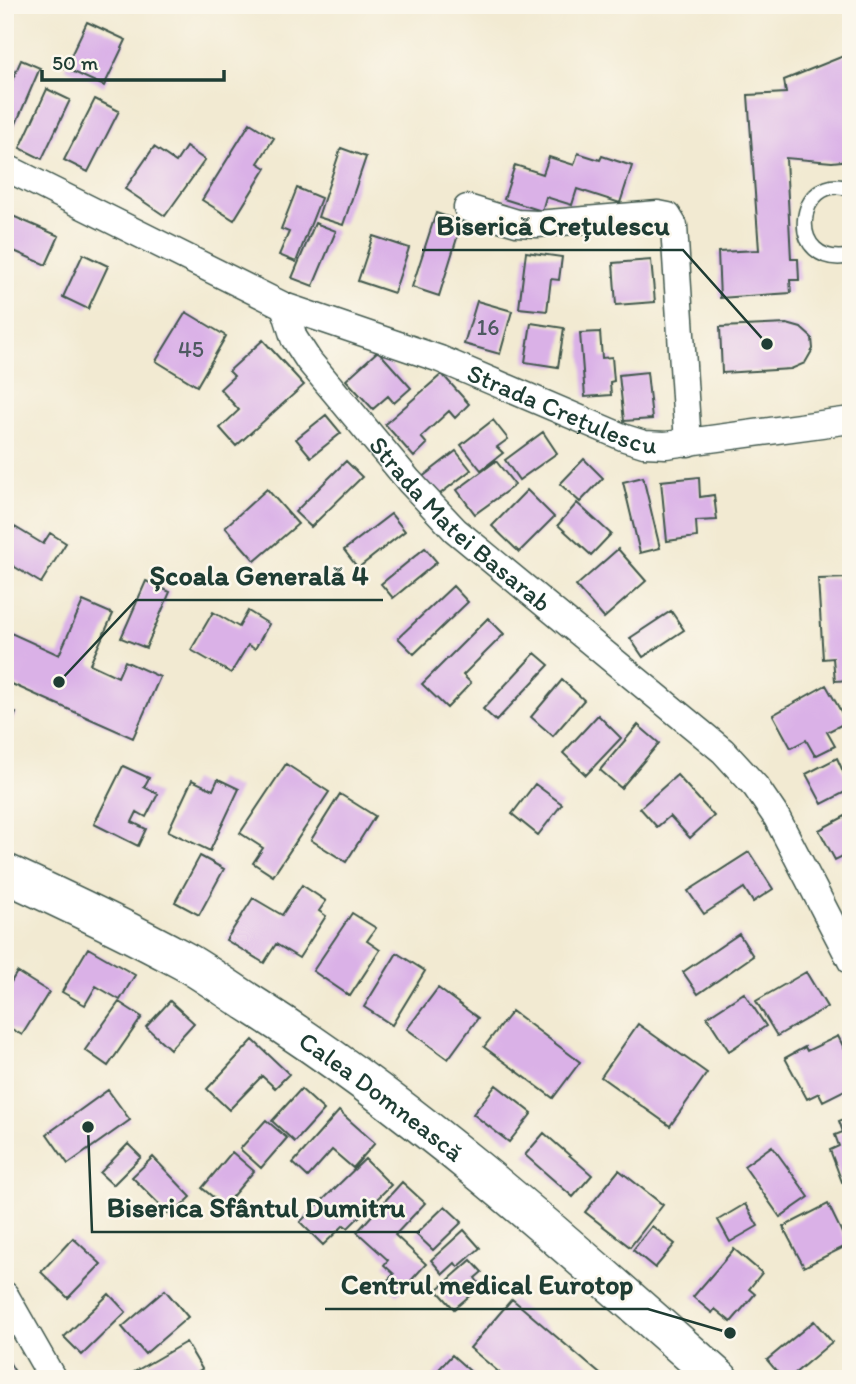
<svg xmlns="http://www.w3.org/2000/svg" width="856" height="1384" font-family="Itim,sans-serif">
	<rect width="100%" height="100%" fill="#fbf7ec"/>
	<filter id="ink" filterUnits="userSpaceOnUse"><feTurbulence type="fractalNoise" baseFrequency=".0143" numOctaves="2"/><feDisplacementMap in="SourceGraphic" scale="14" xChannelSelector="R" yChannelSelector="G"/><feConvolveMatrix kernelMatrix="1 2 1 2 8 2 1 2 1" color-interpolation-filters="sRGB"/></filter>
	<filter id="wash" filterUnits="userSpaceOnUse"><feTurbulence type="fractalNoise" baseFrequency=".00686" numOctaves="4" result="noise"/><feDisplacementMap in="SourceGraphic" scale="28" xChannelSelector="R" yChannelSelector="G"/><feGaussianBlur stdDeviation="1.57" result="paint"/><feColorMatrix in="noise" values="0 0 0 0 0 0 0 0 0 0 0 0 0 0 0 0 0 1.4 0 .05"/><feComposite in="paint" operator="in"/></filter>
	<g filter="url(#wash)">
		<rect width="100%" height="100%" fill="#f2ead2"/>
		<g id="blocks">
			<!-- building -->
			<path fill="#dab1e7" d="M87 22 126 40 104 86 65 68Z
				M851 53V160L832 162 786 158 791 259H798L799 280H790L791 293 720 298 718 252 759 250 748 95 786 93 784 80Z
				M21 60 40 68 12 133 5 131V97Z
				M47 89 70 100 42 159 20 148Z
				M95 99 119 111 88 172 64 160Z
				M250 123 274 138 258 163 266 168 234 220 202 200Z
				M154 147 176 162 186 147 205 160 165 216 125 189Z
				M341 148 366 157 343 225 318 217Z
				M578 153 600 160 602 156 632 166 620 203 577 189 572 205 546 197 542 211 504 199 515 165 543 174 549 157 574 165Z
				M297 188 321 198 296 262 279 255 289 232 281 229Z
				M5 206 11 209 8 214 59 236 46 265 5 247Z
				M436 213 462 222 439 296 412 287Z
				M315 223 336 231 313 286 292 278Z
				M373 236 409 248 394 293 358 281Z
				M526 252 562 257 559 280 551 279 547 311 519 308Z
				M83 254 108 266 88 309 63 297Z
				M651 260 655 302 616 305 613 263Z
				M477 301 512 311 500 354 464 344Z
				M186 312 226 336 197 386 156 361Z
				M531 323 564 328 558 367 525 362Z
				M787 324 801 328 812 338 813 349 805 363 791 369 722 373 720 327Z
				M600 332 602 358 612 357 614 381 610 382 611 395 585 397 580 333Z
				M263 340 304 385 236 446 220 428 239 410 220 389 234 376 229 371Z
				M378 351 411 388 394 403 388 396 373 409 346 380Z
				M647 372 652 419 624 421 619 375Z
				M442 374 469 404 455 418 449 411 421 437 427 444 414 457 385 424Z
				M326 415 341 433 311 457 296 439Z
				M493 420 508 439 497 447 503 453 481 470 461 445Z
				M543 432 557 453 519 480 505 460Z
				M456 451 471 470 436 497 421 478Z
				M584 459 603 478 580 502 560 484Z
				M346 461 362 477 311 527 295 512Z
				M496 461 515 485 475 514 457 490Z
				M643 477 660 548 640 553 623 482Z
				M699 477 700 497 714 495 717 520 696 521 697 537 667 541 661 481Z
				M267 489 298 524 255 561 225 527Z
				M527 490 554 517 519 552 492 526Z
				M577 503 611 534 591 555 558 525Z
				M391 514 405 531 358 568 344 550Z
				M5 521 43 544 50 533 66 543 41 583 5 561Z
				M425 548 437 562 393 598 381 584Z
				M618 549 646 581 604 618 576 586Z
				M850 578 851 680 835 681 833 658 823 659 818 579Z
				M146 581 170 592 146 648 121 638Z
				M453 586 468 602 414 654 398 638Z
				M83 601 113 614 90 664 118 677 125 661 160 677 133 738 5 681V646L11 633 59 655Z
				M248 611 269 624 255 649 248 645 231 673 191 650 213 612 239 627Z
				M671 611 684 630 643 657 630 638Z
				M488 618 504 634 463 675 471 683 447 708 422 684Z
				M535 653 549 665 496 721 483 709Z
				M562 680 584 700 553 736 531 717Z
				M826 685 847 722 827 732 835 746 815 756 806 740 791 748 773 715Z
				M5 709 16 713 5 739Z
				M598 715 621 738 586 775 563 753Z
				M638 725 659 743 621 788 600 770Z
				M837 758 851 789 822 804 806 774Z
				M286 764 329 792 273 876 253 863 263 848 240 833Z
				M123 766 149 778 144 787 158 794 146 817 137 812 132 822 146 829 138 846 94 824Z
				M677 775 714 816 690 838 670 816 657 827 640 808Z
				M218 779 239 789 210 851 168 831 192 780 213 790Z
				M535 784 562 804 538 835 512 814Z
				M340 794 375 816 346 862 311 840Z
				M851 813V852L835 860 819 830Z
				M749 852 773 889 753 902 744 888 704 914 688 891Z
				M200 856 224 869 199 915 175 902Z
				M302 885 326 901 319 911 326 916 299 958 276 944 264 963 226 940 253 898 282 915Z
				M352 913 376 928 367 941 380 950 350 996 313 971Z
				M739 934 753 956 698 994 683 972Z
				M88 948 135 975 120 1000 96 986 85 1005 62 992Z
				M397 953 425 971 392 1025 364 1007Z
				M17 972 49 992 22 1035 5 1025V992Z
				M806 972 827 1007 777 1036 756 1001Z
				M438 988 478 1018 448 1059 407 1029Z
				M744 993 766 1026 729 1051 707 1017Z
				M170 1001 194 1023 170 1049 146 1027Z
				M119 1002 142 1017 108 1066 85 1050Z
				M512 1011 580 1062 553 1098 484 1047Z
				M638 1024 707 1073 670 1126 601 1077Z
				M838 1036 851 1062V1087L823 1101 819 1093 807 1099 785 1058 805 1047 807 1051Z
				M253 1040 289 1074 275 1088 262 1076 229 1110 207 1089Z
				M496 1085 532 1113 509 1142 473 1114Z
				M301 1089 324 1110 295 1142 272 1121Z
				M108 1090 130 1120 68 1164 47 1134Z
				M339 1111 375 1143 353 1168 332 1150 308 1177 293 1163Z
				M851 1116V1178L842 1182 830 1150 839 1146 835 1135 843 1132 839 1121Z
				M266 1120 287 1138 261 1168 240 1149Z
				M544 1133 592 1175 573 1197 525 1155Z
				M128 1144 141 1157 113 1185 100 1173Z
				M772 1146 809 1197 780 1217 744 1166Z
				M232 1152 254 1171 224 1206 202 1188Z
				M153 1157 191 1197 171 1216 132 1177Z
				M365 1159 391 1185 348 1228 344 1225 323 1245 300 1222Z
				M619 1170 663 1205 630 1247 585 1212Z
				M402 1182 425 1203 395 1235 426 1264 398 1295 385 1283 394 1274 384 1265 388 1260 357 1232Z
				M745 1204 758 1226 730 1242 718 1220Z
				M828 1204 848 1245 804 1267 783 1227Z
				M445 1206 462 1222 433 1250 416 1234Z
				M652 1226 675 1244 655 1268 633 1250Z
				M464 1230 480 1248 458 1267 455 1263 443 1274 431 1260Z
				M73 1238 101 1264 68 1298 41 1272Z
				M734 1249 762 1273 749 1289 755 1294 731 1322 715 1309 712 1313 693 1297Z
				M471 1260 482 1272 475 1278 481 1286 454 1309 437 1290Z
				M165 1290 188 1317 145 1354 122 1327Z
				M109 1294 126 1312 82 1355 64 1337Z
				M512 1299 606 1379H507L470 1348Z
				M814 1321 832 1342 788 1379H783L767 1360Z
				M186 1342 202 1369 185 1379H122Z
				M452 1355 479 1379H430Z
				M8 1360 19 1379H5V1362Z"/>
		</g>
	</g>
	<g filter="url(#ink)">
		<use href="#blocks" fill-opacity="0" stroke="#3f574c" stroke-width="2"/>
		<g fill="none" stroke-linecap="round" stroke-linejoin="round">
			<!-- lane casing -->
			<g stroke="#3f574c" stroke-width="17">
				<path id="lane" d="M851 189C795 170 784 270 851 256"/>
			</g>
			<!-- street casing -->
			<g stroke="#3f574c" stroke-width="29">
				<g id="street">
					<path id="s1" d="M5 167 284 306 440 359 625 438 644 444 666 445 851 420"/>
					<path d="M467 208 517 223 537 224 658 214 668 216 674 226 688 443"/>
					<path id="s2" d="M284 306 294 338 309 361 409 481 455 530 723 751 756 787 777 818 851 961"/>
					<path d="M5 1295 53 1379"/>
				</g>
			</g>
			<!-- secondary casing -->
			<g stroke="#3f574c" stroke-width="41">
				<g id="secondary">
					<path id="s3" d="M5 873C66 901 127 930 186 962 210 976 233 993 257 1008 423 1114 571 1248 719 1379"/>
				</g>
			</g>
			<!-- lane -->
			<use href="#lane" stroke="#fff" stroke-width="14"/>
			<!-- street -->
			<use href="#street" stroke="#fff" stroke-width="26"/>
			<!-- secondary -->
			<use href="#secondary" stroke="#fff" stroke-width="38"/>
		</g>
	</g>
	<g text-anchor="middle" stroke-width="5" stroke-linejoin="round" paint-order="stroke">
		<!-- number labels -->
		<g font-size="23" fill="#4e5a61">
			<text x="488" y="335">16</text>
			<text x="191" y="357">45</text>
		</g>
		<!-- street labels -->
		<g font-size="26" fill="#1f3d34" stroke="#fbf7ec">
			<text dy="9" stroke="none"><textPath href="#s1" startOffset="609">Strada Crețulescu</textPath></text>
			<text dy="9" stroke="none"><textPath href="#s2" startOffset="284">Strada Matei Basarab</textPath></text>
			<text dy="9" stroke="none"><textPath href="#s3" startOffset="439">Calea Domnească</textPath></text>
		</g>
	</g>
	<!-- callouts -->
	<path fill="none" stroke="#1f3d34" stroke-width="2.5" d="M767 344L683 250H422M59 682L136 600H383M88 1127L92 1232H420M730 1333L648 1309H325"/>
	<g fill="#1f3d34" stroke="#fbf7ec" stroke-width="2.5">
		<circle cx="767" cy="344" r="7"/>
		<circle cx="59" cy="682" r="7"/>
		<circle cx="88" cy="1127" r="7"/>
		<circle cx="730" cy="1333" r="7"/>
	</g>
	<g font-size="28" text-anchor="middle" font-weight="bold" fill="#1f3d34" stroke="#fbf7ec" stroke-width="5" stroke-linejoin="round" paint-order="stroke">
		<text x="553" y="235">Biserică Crețulescu</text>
		<text x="259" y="585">Școala Generală 4</text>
		<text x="256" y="1217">Biserica Sfântul Dumitru</text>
		<text x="487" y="1294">Centrul medical Eurotop</text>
	</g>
	<!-- margin -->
	<rect width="856" height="1384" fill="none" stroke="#fbf7ec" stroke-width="28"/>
	<!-- scale -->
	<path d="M42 70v10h182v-10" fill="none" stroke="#1f3d34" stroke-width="3.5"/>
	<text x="52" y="70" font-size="21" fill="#1f3d34" stroke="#fbf7ec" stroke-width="5" paint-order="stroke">50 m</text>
</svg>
